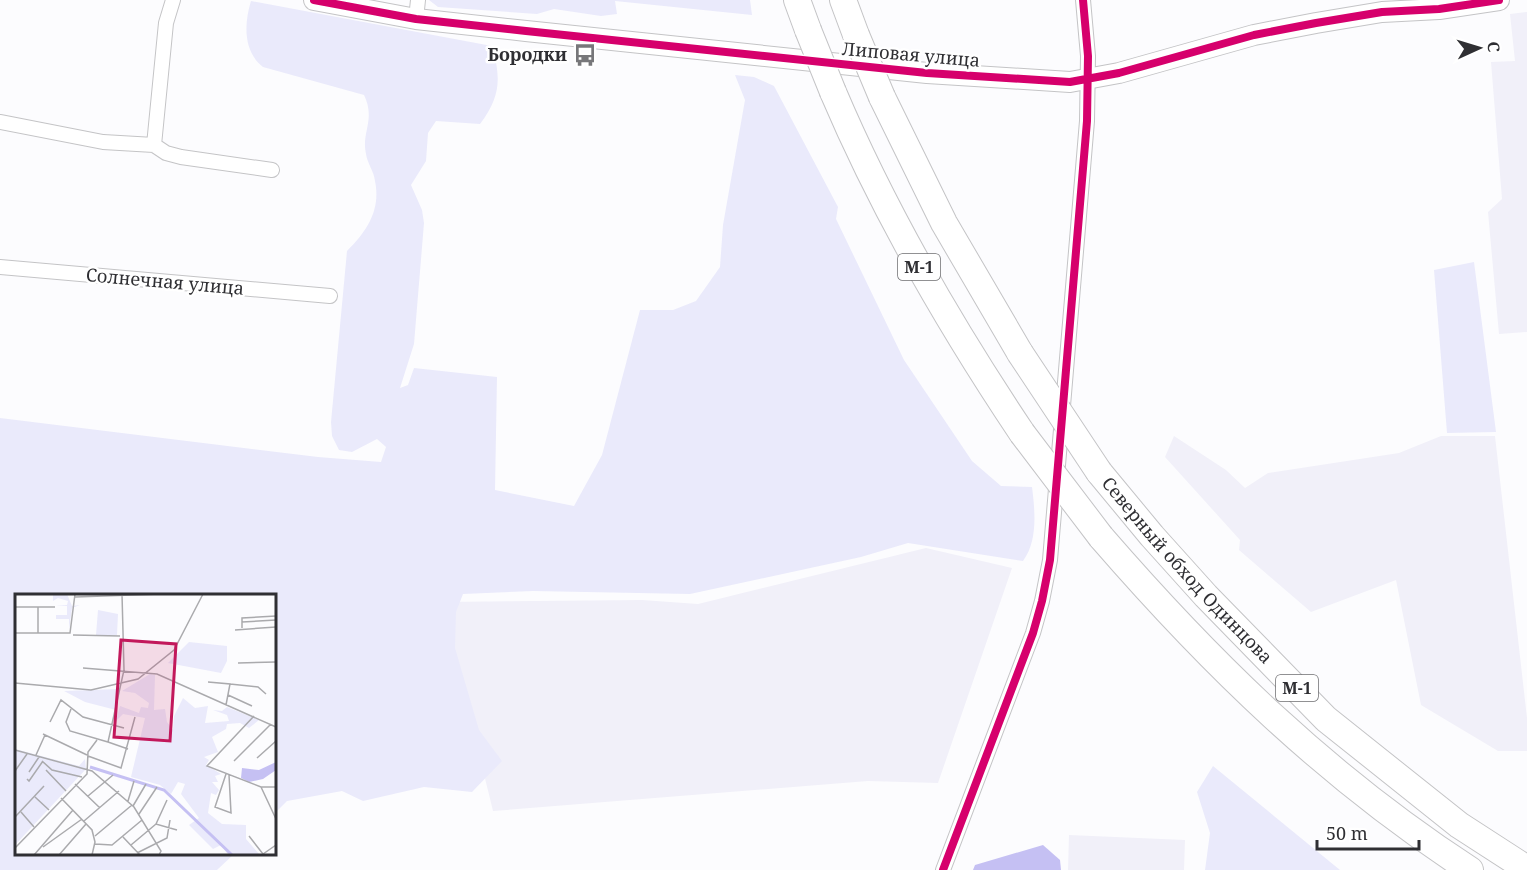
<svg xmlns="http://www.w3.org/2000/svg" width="1527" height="870" font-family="'Noto Serif',serif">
	<rect width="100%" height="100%" fill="#fcfcfe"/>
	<!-- built -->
	<path fill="#f1f0f9" d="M1527 12V332L1499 334 1488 212 1502 199 1491 62 1515 61 1510 14Z
		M1174 436 1226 470 1245 488 1268 473 1399 453 1441 436H1495L1527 718V751H1498L1421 705 1396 580 1311 612 1239 550 1240 540 1165 457Z
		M926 548 1012 568 938 783 868 781 493 811 442 602 642 600 698 604Z
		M1069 835 1185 840 1184 870H1068Z"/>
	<!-- green -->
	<path fill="#eaeafb" d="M429 0H750L752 15 615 1 617 14 601 16 554 9 537 14 438 7Z
		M251 1 492 46C501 78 501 96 480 124L436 121 428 133 426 161 411 185 422 210 424 223 414 344 400 388 408 385 414 368 497 377 495 490 574 506 602 455 640 310H673L696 301 720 267 723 225 745 100 735 75 754 77 774 86 838 207 836 219 904 360 972 461 1001 486 1032 487C1035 511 1038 541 1023 561L908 543 861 557 690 594 533 591 463 594 456 612 455 648 479 730 502 761 472 792 424 787 363 801 342 791 287 801 275 813 274 596H16V854H234L217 870H0V418L318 457 381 462 386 447 377 439 352 452 339 450 332 436 331 422 347 251C367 231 381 210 375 181 374 171 367 163 366 154 361 132 376 120 364 95L263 67C243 51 244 24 251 1Z
		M1474 262 1496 432 1447 433 1434 270Z
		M1213 766 1340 870H1205L1210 833 1197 792Z"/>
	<!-- water -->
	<path fill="#c5c0f3" d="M1043 845 1060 860 1061 870H973L975 865Z"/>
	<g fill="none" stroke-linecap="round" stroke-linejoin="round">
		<!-- street casing -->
		<g stroke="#c4c4c6" stroke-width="16">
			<path id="street" d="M416 19 418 0
				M1 122 103 142 154 145 166 153 181 157 272 170
				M154 145 166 23 173 0
				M0 267 330 296
				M943 870 1033 633 1042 601 1050 560 1087 121 1088 56 1083 0"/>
		</g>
		<!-- secondary casing -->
		<g stroke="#c4c4c6" stroke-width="22">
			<path id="secondary" d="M314 0 416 19 526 31 927 73 1070 82 1119 73 1254 35 1316 23 1382 12 1439 9 1499 0"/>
		</g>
		<!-- highway casing -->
		<g stroke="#c4c4c6" stroke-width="28">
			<g id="highway">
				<path d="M797 0 808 30"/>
				<path d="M843 0 856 35"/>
				<path d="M833 92C884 212 949 324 1022 433"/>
				<path d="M882 97 944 223 1020 353"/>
				<path id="s1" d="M1099 472 1152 536 1206 596 1326 719 1459 825 1527 869"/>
				<path d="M1101 537C1212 665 1327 777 1470 870"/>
			</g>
		</g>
		<!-- street -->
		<use href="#street" stroke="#fff" stroke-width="14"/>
		<!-- secondary -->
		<use href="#secondary" stroke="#fff" stroke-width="20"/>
		<!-- highway -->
		<use href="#highway" stroke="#fff" stroke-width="26"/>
		<!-- highway-bridge casing -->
		<g stroke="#c4c4c6" stroke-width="28" stroke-linecap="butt">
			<path id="highway-bridge" d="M808 30 833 92
				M856 35 882 97
				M1020 353 1099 472
				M1022 433 1101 537"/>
		</g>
		<!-- highway-bridge -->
		<use href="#highway-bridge" stroke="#fff" stroke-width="26"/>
		<!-- cycleway casing -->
		<g stroke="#fff" stroke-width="11">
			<path id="cycleway" d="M314 0 416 19 526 31 927 73 1070 82 1119 73 1254 35 1316 23 1382 12 1439 9 1499 0
				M943 870 1033 633 1042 601 1050 560 1087 121 1088 56 1083 0"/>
		</g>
		<!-- cycleway -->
		<use href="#cycleway" stroke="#d6006c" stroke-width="8"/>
	</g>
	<!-- icons -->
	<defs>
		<g id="bus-bare" transform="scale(1.8)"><path d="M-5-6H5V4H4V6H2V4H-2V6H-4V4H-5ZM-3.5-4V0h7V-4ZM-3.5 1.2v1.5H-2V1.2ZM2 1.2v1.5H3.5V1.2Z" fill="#77777a" stroke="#fff" stroke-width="2.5" paint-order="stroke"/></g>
	</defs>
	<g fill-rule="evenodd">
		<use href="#bus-bare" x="585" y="55"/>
	</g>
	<g text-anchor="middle" stroke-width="5" stroke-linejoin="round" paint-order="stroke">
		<!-- shield labels -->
		<g fill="#fff" stroke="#6d6d70" stroke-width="1.5">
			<rect x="898" y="254" width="42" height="26" rx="4.5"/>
			<rect x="1276" y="675" width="42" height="26" rx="4.5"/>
		</g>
		<g font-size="16" font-weight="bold" fill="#2f2f33">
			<text x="919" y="273">М-1</text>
			<text x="1297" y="694">М-1</text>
		</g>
		<!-- poi labels -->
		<g font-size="18" font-weight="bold" fill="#2f2f33" stroke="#fff" text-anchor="end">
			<text x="567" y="61">Бородки</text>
		</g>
		<!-- street labels -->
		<g font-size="18" fill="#2f2f33" stroke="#fff">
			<text transform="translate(911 55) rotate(5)" y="6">Липовая улица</text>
			<text transform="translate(165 282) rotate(5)" y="6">Солнечная улица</text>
			<text dy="6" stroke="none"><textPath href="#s1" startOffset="132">Северный обход Одинцова</textPath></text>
		</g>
	</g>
	<!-- overview -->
	<g transform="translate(15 594)">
		<rect width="261" height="261" fill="#fcfcfe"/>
		<path d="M38 0H52L57 12 65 11 57 14 54 36V25H41V21H52V12L41 11H52L53 7 43 4 38 7ZM83 16 103 20 102 41H81ZM174 48 212 52V67L206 79 153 69ZM135 80 140 81 139 116 150 115 152 128 158 136 159 122 168 104 180 114 193 112 190 129 214 127 212 121 198 116 207 117 212 113 244 126 234 134 225 129 212 130 211 135 197 143 203 158 189 163 194 166 191 171 206 180 200 182 203 188H197L204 196 201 201 196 199 193 219 207 230 231 231V245L245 261H213L206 251 198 255 174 231 184 224 166 200 170 190 163 188 156 200 145 191 116 183 130 124 108 120 101 127 105 112 124 119 126 113 133 114 134 109 120 99 107 97ZM104 95 101 116 70 108 49 97ZM0 155 64 172 70 165 71 175 0 251Z" fill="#eaeafb"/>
		<path d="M261 168V176L248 185 234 188 226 184 227 174 244 176Z" fill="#c5c0f3"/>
		<path fill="none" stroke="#c5c0f3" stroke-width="3" d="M75 173 149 196 217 261"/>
		<path fill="none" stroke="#aaaaad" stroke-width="1.5" d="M60 3 146 0M0 13H40M23 13V39M227 28 261 26M227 34V24L261 22M220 36 261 33M0 39H55L60 0M58 41 105 42M223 69 261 68M68 74 142 80 261 133M193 88 215 90 211 111M0 89 76 96 123 85 159 56 188 0M215 90 243 93 251 100M213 101 237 112M56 115 51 128 55 137 93 148 109 76 107 0M239 122 192 172 246 193H261M35 128 46 106 68 123 109 134M28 140 72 161M93 148 113 155M0 156 77 177 119 213 146 257 144 261M21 161 30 141M73 162 106 174 120 123M242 164 261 147M27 167 37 176 67 183M219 167 256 130M31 176 51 197M0 177 12 160M14 178 24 163M211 180 200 213 216 219 214 181M12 185 14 187 28 167M60 190 85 214M246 193 261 225M73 202 98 181M20 203 34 216M46 204 77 236 80 248 77 261M113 207 119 187M118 212 131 190M6 218 19 233M124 220 142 193M0 223 29 192M69 227 104 197M141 230 152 206M80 242 117 211M234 242 248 260 261 251M108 243 125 261M80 250 97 251 127 226M116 251 141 230 162 236M28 253 67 225M0 254 72 180 73 158 82 146M122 259 152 244 155 226M19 261 58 216M44 261 71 230"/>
		<path fill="#c2185b" fill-opacity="0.15" stroke="#c2185b" stroke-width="3" d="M106 46 161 50 155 147 99 143Z"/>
		<rect width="261" height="261" fill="none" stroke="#2f2f33" stroke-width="3"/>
	</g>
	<!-- north arrow -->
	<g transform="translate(1479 48) rotate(86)" stroke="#ffffff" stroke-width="4.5" paint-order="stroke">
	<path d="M0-4.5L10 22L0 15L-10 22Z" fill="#2f2f33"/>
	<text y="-9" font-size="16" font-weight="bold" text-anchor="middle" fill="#2f2f33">С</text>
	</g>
	<!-- scale -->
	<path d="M1317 840v9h102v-9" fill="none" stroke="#2f2f33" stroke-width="3"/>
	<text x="1326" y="840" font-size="18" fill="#2f2f33" stroke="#ffffff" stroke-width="4.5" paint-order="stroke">50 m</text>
</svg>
